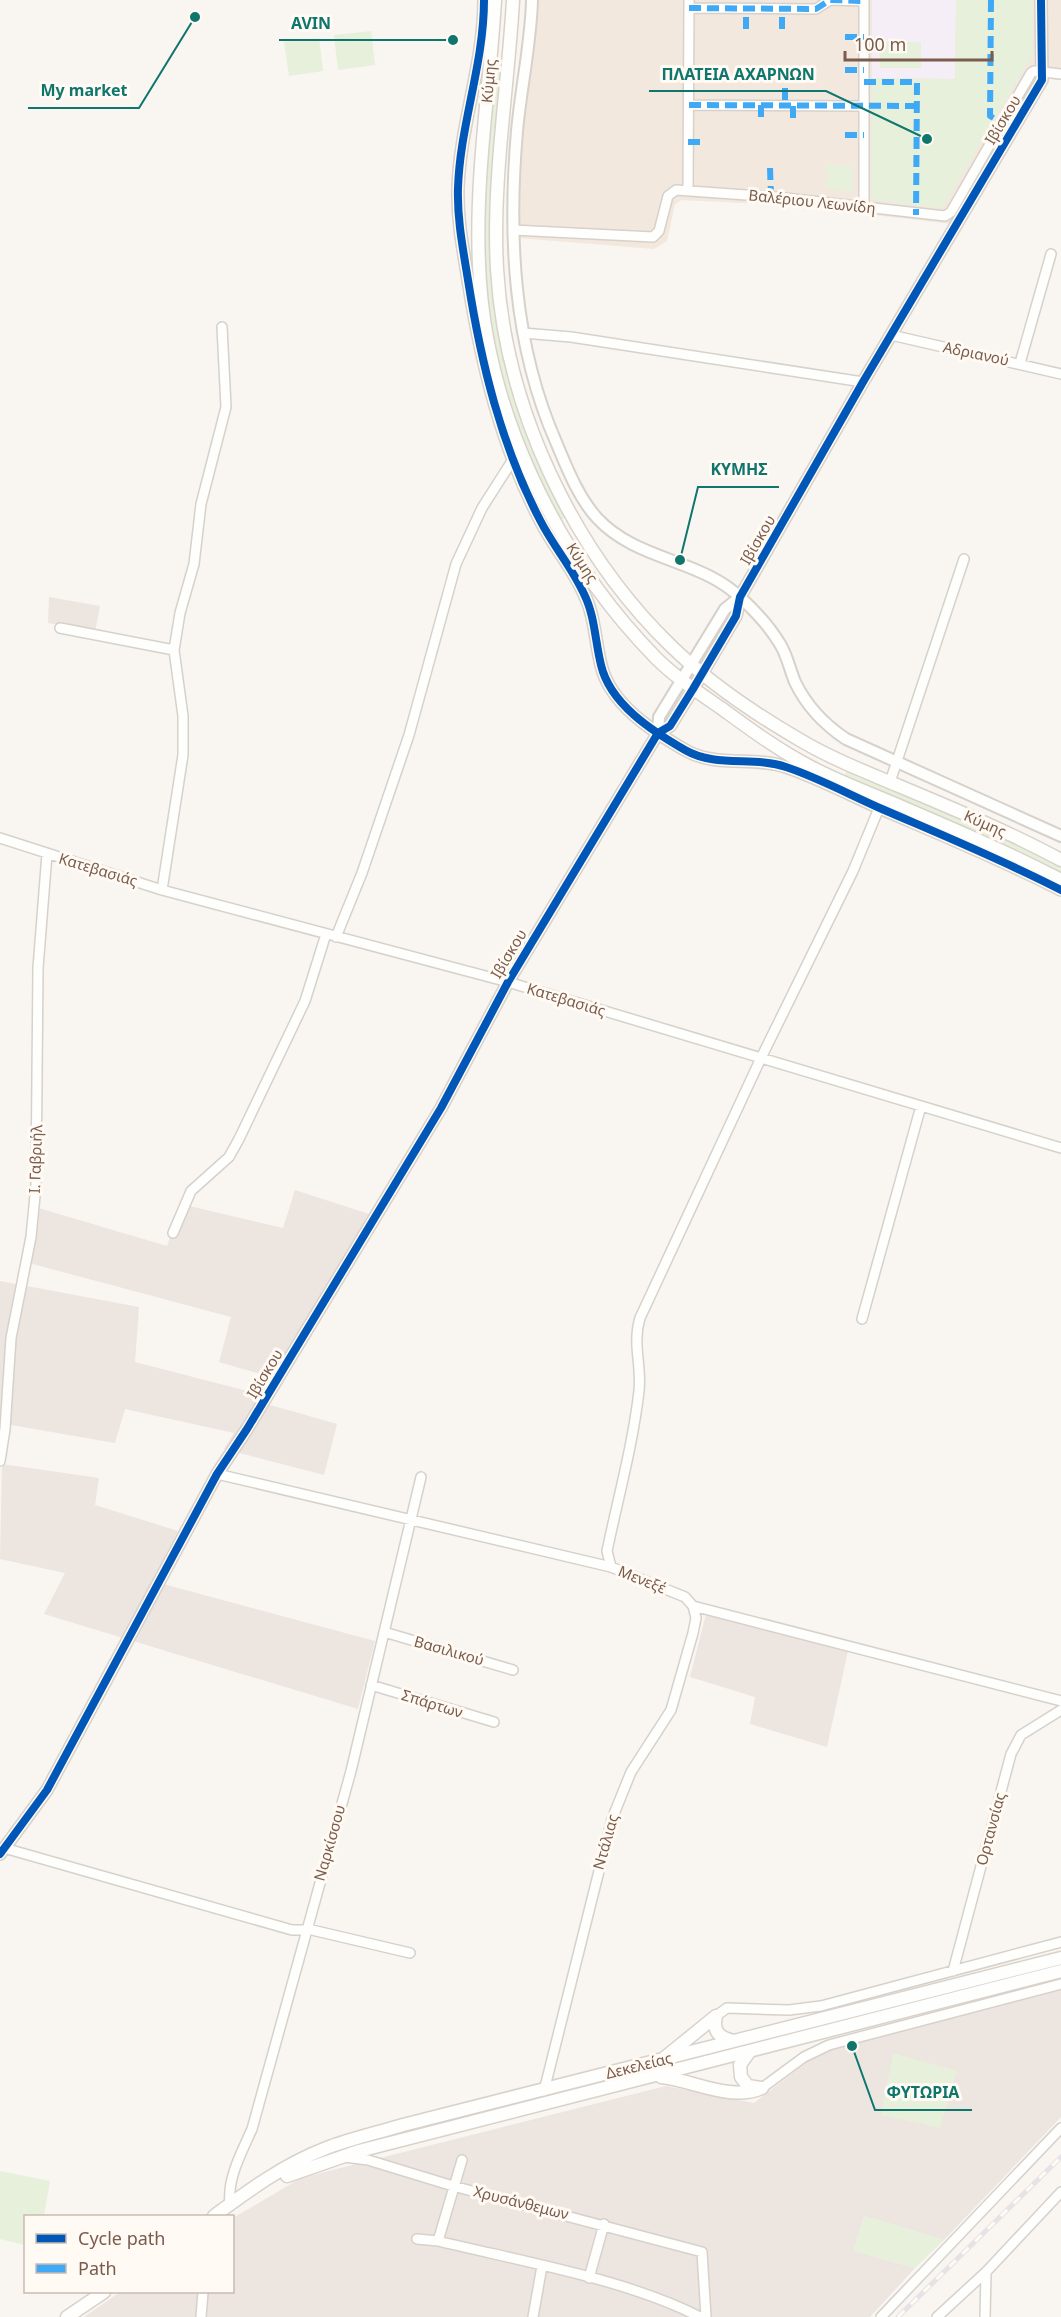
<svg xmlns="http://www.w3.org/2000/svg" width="1061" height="2317" font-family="'Noto Sans',sans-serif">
	<rect width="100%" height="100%" fill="#f9f5f0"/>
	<!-- residential -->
	<path fill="#f2e8de" d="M535 0H1061V80L1049 79 961 225 786 205 681 200 675 204 667 241 654 249 518 238V173Z"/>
	<!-- industrial -->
	<path fill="#ede5e0" d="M49 597 100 606 95 632 48 623Z
		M295 1190 369 1214 271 1377 219 1362 231 1317 29 1263 35 1207 167 1246 181 1204 283 1228Z
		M0 1281 139 1307 135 1362 259 1394 256 1401 337 1424 324 1475 224 1449 234 1433 125 1409 115 1443 0 1423Z
		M2 1464 99 1478 95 1505 178 1531 152 1581 375 1641 358 1709 44 1614 65 1573 0 1559Z
		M706 1614 848 1651 827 1747 750 1724 755 1697 690 1677Z
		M1061 1990V2117L944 2240 864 2216 854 2251 915 2268 870 2317H84L120 2292H232L233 2218 301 2178 666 2086 754 2103 829 2045Z"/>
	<!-- education -->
	<path fill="#f6eef6" d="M872 0H956L955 79 872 78Z"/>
	<!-- green -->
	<path fill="#e7f0db" d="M956 0H1032V56L942 208 872 200V78L955 79Z
		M371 31 375 65 338 70 334 35Z
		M319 38 323 71 289 76 284 42Z
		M879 42H921V68H880Z
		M497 67 500 68 491 268C499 357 525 439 567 517L561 520C519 443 489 357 485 268 481 201 491 133 497 67Z
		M827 163 853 167 852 192 826 188Z
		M847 769 1042 856 1061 866V874L978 833 844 776Z
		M893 2053 957 2071 940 2128 881 2115Z
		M0 2171 50 2181 44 2216H26L25 2245 0 2239Z
		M864 2216 944 2240 915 2268 853 2251Z"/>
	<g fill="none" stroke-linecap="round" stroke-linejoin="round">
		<!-- minor casing -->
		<g stroke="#d7d1cb" stroke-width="12">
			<path id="minor" d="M689 8 816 9 830 0 864 1
				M689 105 864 106
				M688 190 689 0
				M864 207V0
				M513 230 653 237 659 231 668 196 676 190 776 197 945 216 951 212 1031 73 1034 71 1061 74
				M523 333 571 337 863 382
				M891 335 1061 374
				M1020 363 1051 254
				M60 628 174 650
				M890 782 964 559
				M0 838 162 890 508 982 1061 1148
				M162 890 183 755V716L174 650 180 613 194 564 201 504 226 407 222 327
				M336 937 362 873 409 735 456 564 482 508 512 461
				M173 1233 191 1191 229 1157 239 1139 305 1001 326 934
				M862 1319 921 1106
				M0 1461 5 1429 11 1338 31 1237 36 1185 38 968 47 854
				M217 1474 611 1567 685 1597 693 1606 1061 1701
				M611 1567 607 1551C618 1498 633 1444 639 1391 642 1366 632 1344 640 1318L761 1058 853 871 879 808
				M384 1632 513 1670
				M371 1685 494 1722
				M4 1848 292 1930H312L410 1953
				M953 1971 1011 1754 1021 1735 1061 1710
				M716 2016 727 2008 789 2010 821 2006 1061 1942
				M762 2088 804 2057 829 2045 1061 1984
				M544 2091 612 1819 631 1772 671 1710 693 1633 696 1618 693 1606
				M344 2157 368 2160 453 2186 702 2252 706 2317
				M230 2205C227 2178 241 2154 252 2129L351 1771 421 1477
				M417 2239 438 2241C520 2261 626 2279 700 2317
				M438 2241 462 2160
				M589 2278 604 2224
				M201 2317 203 2292
				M533 2317 542 2266
				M881 2317 1061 2128
				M937 2317 986 2272 1061 2192
				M985 2317 986 2272"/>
		</g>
		<!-- tertiary casing -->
		<g stroke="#d7d1cb" stroke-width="14">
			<path id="tertiary" d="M484 0C484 64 460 125 458 188 457 219 463 249 468 280 481 363 501 445 540 520 553 546 572 567 584 594 595 616 595 641 601 665 610 704 652 731 685 750 716 768 753 756 786 767 819 778 850 795 882 809 942 835 1003 860 1061 890
				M532 0C531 43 521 87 517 131 508 236 513 344 556 442 567 468 578 497 597 518 638 562 700 558 742 599 756 612 770 627 780 644 787 655 790 670 795 682 806 705 825 725 846 739L1061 836
				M658 733 659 717 725 609 740 597
				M0 1854 47 1790 217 1474 247 1429 441 1108 508 982 658 733 670 726 693 689 736 616 740 597 863 382 1042 80 1041 0"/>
		</g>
		<!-- secondary casing -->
		<g stroke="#d9d2cb" stroke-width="15">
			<path id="secondary" d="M495 0C490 88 475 176 479 264 484 408 556 556 656 658 675 677 698 692 721 708 750 729 778 750 809 766 837 781 867 792 895 804 951 828 1007 852 1061 880
				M513 0C508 89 492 180 497 269 505 407 572 550 671 646 707 681 757 715 800 740 832 759 866 772 899 786 954 809 1009 832 1061 860
				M716 2016C712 2032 720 2038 734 2041
				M749 2052 740 2065 741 2077 748 2086 761 2088
				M663 2059 716 2016
				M661 2077C693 2080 731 2102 762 2088
				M287 2176 359 2151 1061 1971
				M214 2216C248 2191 283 2165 324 2149 349 2139 377 2133 403 2125L1061 1958
				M67 2317 104 2292"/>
		</g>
		<!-- minor -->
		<use href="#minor" stroke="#fefefd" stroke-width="9"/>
		<!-- tertiary -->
		<use href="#tertiary" stroke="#fefefd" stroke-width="10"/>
		<!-- secondary -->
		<use href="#secondary" stroke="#fefefd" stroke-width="12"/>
		<!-- rail casing -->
		<g stroke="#e6e3e7" stroke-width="5">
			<path id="rail" d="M898 2317 1061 2157"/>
		</g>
		<!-- rail -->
		<use href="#rail" stroke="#fffaf3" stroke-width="3" stroke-dasharray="9" stroke-linecap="butt"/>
		<!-- quiet -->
		<path stroke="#3fa9f5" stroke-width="6" stroke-dasharray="12 6" stroke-linecap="butt" d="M991 0 990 116 1002 123
			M689 8 816 9 830 0 864 1
			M746 29V8
			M782 29V8
			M845 37H864
			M845 70H864
			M864 82H917L916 215
			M785 88V106
			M689 105 917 106
			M761 105V123
			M793 106V123
			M845 135H864
			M688 142H700
			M770 168 771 197"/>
		<!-- cycleway casing -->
		<g stroke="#fffaf3" stroke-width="11">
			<path id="cycleway" d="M484 0C484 64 460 125 458 188 457 219 463 249 468 280 481 363 501 445 540 520 553 546 572 567 584 594 595 616 595 641 601 665 610 704 652 731 685 750 716 768 753 756 786 767 819 778 850 795 882 809 942 835 1003 860 1061 890
				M0 1854 47 1790 217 1474 247 1429 441 1108 508 982 658 733 670 726 693 689 736 616 740 597 863 382 1042 80 1041 0"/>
		</g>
		<!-- cycleway -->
		<use href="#cycleway" stroke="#0057b8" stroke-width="8"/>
	</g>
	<g text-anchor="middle" stroke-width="6" stroke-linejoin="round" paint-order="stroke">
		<!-- street labels -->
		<g font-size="15" fill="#7a5c4d" stroke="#fffaf3">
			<text transform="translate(489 81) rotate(-85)" y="5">Κύμης</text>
			<text transform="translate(1003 120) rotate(-59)" y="5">Ιβίσκου</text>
			<text transform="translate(812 202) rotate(6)" y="5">Βαλέριου Λεωνίδη</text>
			<text transform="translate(976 354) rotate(12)" y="5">Αδριανού</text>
			<text transform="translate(758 540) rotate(-60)" y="5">Ιβίσκου</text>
			<text transform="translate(582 563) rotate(57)" y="5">Κύμης</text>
			<text transform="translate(985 824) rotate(24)" y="5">Κύμης</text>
			<text transform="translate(98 870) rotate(17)" y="5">Κατεβασιάς</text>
			<text transform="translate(509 954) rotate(-59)" y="5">Ιβίσκου</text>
			<text transform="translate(566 1000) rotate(17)" y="5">Κατεβασιάς</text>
			<text transform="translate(36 1159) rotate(-88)" y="5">Ι. Γαβριήλ</text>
			<text transform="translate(265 1374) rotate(-59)" y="5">Ιβίσκου</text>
			<text transform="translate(642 1580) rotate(22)" y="5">Μενεξέ</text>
			<text transform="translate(449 1651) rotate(16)" y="5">Βασιλικού</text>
			<text transform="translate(432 1704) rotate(17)" y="5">Σπάρτων</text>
			<text transform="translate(991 1829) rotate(-75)" y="5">Ορτανσίας</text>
			<text transform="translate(606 1842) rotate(-74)" y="5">Ντάλιας</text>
			<text transform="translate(330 1843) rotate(-74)" y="5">Ναρκίσσου</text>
			<text transform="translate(639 2066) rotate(-14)" y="5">Δεκελείας</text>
			<text transform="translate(521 2203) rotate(14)" y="5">Χρυσάνθεμων</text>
		</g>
	</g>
	<!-- callouts -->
	<path fill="none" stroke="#0f766e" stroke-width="2" d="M453 40L343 40H279M927 139L826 91H649M195 17L139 108H28M680 560L698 487H779M852 2046L875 2110H972"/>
	<g fill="#0f766e" stroke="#fffaf3" stroke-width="2">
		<circle cx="453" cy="40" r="6"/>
		<circle cx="927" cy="139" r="6"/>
		<circle cx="195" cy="17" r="6"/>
		<circle cx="680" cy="560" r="6"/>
		<circle cx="852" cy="2046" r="6"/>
	</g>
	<g font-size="16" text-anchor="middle" font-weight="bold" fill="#0f766e" stroke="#fffaf3" stroke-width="6" stroke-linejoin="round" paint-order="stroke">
		<text x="311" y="29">AVIN</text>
		<text x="738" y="80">ΠΛΑΤΕΙΑ ΑΧΑΡΝΩΝ</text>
		<text x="84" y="96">My market</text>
		<text x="739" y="475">ΚΥΜΗΣ</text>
		<text x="923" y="2098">ΦΥΤΩΡΙΑ</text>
	</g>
	<!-- legend -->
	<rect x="24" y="2215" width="210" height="78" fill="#fffaf3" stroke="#cabbb1" stroke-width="1.5"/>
	<rect x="36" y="2234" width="30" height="9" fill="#0057b8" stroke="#cabbb1" stroke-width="1.5"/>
	<text x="78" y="2245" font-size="18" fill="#7a5c4d">Cycle path</text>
	<rect x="36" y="2264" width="30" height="9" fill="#3fa9f5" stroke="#cabbb1" stroke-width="1.5"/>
	<text x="78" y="2275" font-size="18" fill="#7a5c4d">Path</text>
	<!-- scale -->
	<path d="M845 51v9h147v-9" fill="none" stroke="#7a5c4d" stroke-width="3"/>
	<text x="854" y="51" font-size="18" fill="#7a5c4d" stroke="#fffaf3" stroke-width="4.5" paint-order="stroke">100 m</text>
</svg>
